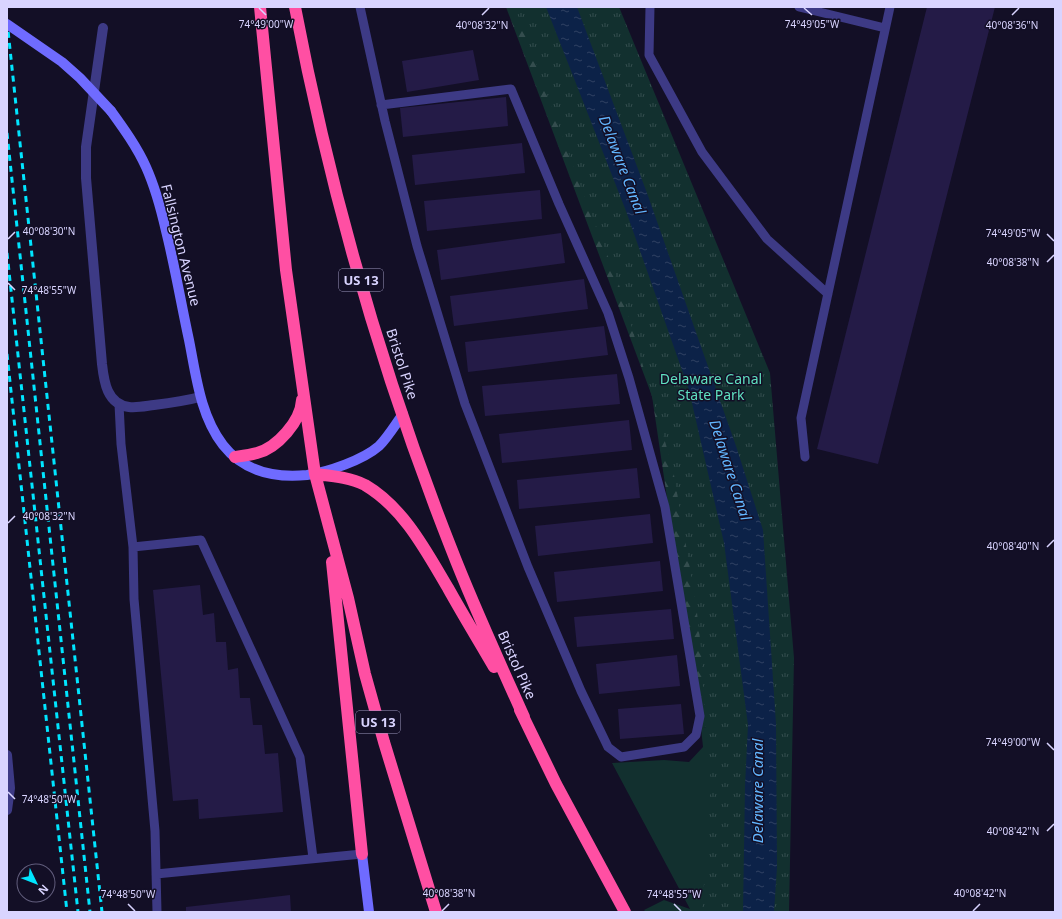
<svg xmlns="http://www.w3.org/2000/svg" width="1062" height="919" font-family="'Noto Sans',sans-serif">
	<defs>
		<pattern id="forest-firs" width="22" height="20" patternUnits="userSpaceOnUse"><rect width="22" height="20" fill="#12302f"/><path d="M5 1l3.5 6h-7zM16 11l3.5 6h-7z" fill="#344d4e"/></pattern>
		<pattern id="park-tufts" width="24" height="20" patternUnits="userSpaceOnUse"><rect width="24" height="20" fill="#12302f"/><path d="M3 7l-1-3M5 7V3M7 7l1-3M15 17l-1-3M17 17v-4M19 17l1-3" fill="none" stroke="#344d4e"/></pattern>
		<pattern id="water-ripples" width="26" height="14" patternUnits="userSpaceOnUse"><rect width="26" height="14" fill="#0c2248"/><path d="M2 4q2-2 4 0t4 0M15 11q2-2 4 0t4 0" fill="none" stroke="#2f4163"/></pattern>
	</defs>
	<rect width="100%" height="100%" fill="#130f26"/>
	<!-- green -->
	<path fill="#12302f" d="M736 726 735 912H646L644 910 664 900 690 909 612 763 664 760 689 762 703 747 701 728Z"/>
	<!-- forest -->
	<path fill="url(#forest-firs)" d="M506 7H546L626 211 735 726 701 728 652 396Z"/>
	<!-- park -->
	<path fill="url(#park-tufts)" d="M515 7H619L770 373 794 658 789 912H702L711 783 705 720 701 648 696 604 673 469 621 290 582 190Z"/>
	<!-- water -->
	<path fill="url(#water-ripples)" d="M546 7H577L647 193 736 446 763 530 776 724 777 867 774 912H743L745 786 748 725 724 543 689 390 626 211Z"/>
	<!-- building -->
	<path fill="#241b47" d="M927 7H995L878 464 817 449Z
		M473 50 479 80 407 92 402 61Z
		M506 97 508 126 403 137 400 108Z
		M522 143 525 173 415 185 412 155Z
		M540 190 542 219 427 231 424 201Z
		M561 233 565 263 441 280 437 250Z
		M584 279 588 309 454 326 450 296Z
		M604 326 608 355 468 372 465 342Z
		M617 374 620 404 485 416 482 386Z
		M629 420 632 450 502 463 499 434Z
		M637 468 640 498 519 509 517 480Z
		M650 514 653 543 538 556 535 526Z
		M660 561 663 591 557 602 554 572Z
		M200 585 203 615 214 613 216 642H226L228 670 238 668 240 698H250L253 725H262L265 754 278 753 283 812 199 819 198 799 173 801 153 590Z
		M671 609 674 639 577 647 574 617Z
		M677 655 680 686 599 694 596 664Z
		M681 704 684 734 620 739 618 709Z
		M290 895 291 912H186V907Z"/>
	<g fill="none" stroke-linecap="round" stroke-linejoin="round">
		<!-- lane -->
		<path stroke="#3d3a85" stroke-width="9" d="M360 7 385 121 417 246 465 404 528 567 581 691 608 747 621 757 684 747 696 735 700 716 665 507 629 378 608 313 559 204 511 89 381 105
			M650 7 649 55 702 152 767 239 828 294
			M799 7 885 28
			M119 404 121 444 133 547 134 599 155 831 157 912
			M805 457 801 418 890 7
			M133 547 201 540 300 757 313 858
			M156 874 362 854"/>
		<!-- street -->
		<path stroke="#3d3a85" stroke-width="10" d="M103 28 86 147V178L102 364C104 382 107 404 129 407 137 408 146 406 154 405 170 403 185 401 200 397
			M7 755 10 788 7 810"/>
		<!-- secondary -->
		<path stroke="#6f6bff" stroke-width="10" d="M111 111C124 129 137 147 146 167 155 187 161 209 166 231 175 267 181 303 189 340 196 375 200 415 223 445 244 472 276 478 307 475 328 472 363 460 379 446 388 437 395 425 403 414
			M362 854 369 912"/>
		<!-- highway -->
		<path stroke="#ff4fa3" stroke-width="12" d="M260 7 286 270 315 474 348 598 365 674 384 742 436 912
			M295 7C330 191 382 373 451 548 473 605 499 661 524 717
			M235 457C242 456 250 455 257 453 277 448 301 421 302 400
			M315 474C332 476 349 477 365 485 404 508 426 551 448 588 463 615 479 641 494 667
			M332 562 362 854
			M520 710 556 784 625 912"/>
		<!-- rail -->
		<path stroke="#00e5ff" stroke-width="3" stroke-dasharray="6 5" stroke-linecap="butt" d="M7 21 102 912
			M7 133 90 912
			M7 253 78 912
			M7 354 67 912"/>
		<!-- secondary-bridge -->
		<path stroke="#6f6bff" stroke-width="10" d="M7 24 62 62 80 78 111 111"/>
	</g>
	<!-- ticks -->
	<path fill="none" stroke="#d9d4ff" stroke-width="1.5" d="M259 8 266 15M804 8 812 15M482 15 489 8M1012 15 1019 8M1047 234 1054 241M8 239 15 232M1047 262 1054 255M8 283 15 290M8 523 15 516M1047 547 1054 540M1047 743 1054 750M8 792 15 799M1047 831 1054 824M128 904 135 911M674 904 681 911M442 911 449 904M973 911 980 904"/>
	<g text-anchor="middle" stroke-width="3" stroke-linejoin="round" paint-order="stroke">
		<!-- shield labels -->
		<g fill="#130f26" stroke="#9e99be" stroke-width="1">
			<rect x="339" y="269" width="44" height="22" rx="3"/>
			<rect x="356" y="711" width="44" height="22" rx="3"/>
		</g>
		<g font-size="13" font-weight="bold" fill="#d9d4ff">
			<text x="361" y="285">US 13</text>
			<text x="378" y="727">US 13</text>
		</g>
		<!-- street labels -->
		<g font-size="14" fill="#d9d4ff" stroke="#130f26">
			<text transform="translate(181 245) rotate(76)" y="5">Fallsington Avenue</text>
			<text transform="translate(402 364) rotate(72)" y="5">Bristol Pike</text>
			<text transform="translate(517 665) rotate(66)" y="5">Bristol Pike</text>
		</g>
		<!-- park labels -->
		<g font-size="14" fill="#5fe0c0" stroke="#130f26">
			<text x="711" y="384">Delaware Canal<tspan x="711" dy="16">State Park</tspan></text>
		</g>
		<!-- water labels -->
		<g font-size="15" font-style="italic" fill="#62b6ff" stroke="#130f26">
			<text transform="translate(622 165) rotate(69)" y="5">Delaware Canal</text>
			<text transform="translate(730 470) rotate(72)" y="5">Delaware Canal</text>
			<text transform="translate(758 791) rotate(-90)" y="5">Delaware Canal</text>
		</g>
	</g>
	<g font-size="10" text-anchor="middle" fill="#d9d4ff" stroke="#130f26" stroke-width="3" stroke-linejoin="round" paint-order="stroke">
		<text x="266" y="28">74°49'00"W</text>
		<text x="812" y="28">74°49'05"W</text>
		<text x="482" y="29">40°08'32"N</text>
		<text x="1012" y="29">40°08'36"N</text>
		<text x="49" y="235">40°08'30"N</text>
		<text x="1013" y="237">74°49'05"W</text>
		<text x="1013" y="266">40°08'38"N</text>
		<text x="49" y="294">74°48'55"W</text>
		<text x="49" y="520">40°08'32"N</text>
		<text x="1013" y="550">40°08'40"N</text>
		<text x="1013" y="746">74°49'00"W</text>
		<text x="49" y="803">74°48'50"W</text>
		<text x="1013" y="835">40°08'42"N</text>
		<text x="449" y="897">40°08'38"N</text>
		<text x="980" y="897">40°08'42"N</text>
		<text x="128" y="898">74°48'50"W</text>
		<text x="674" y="898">74°48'55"W</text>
	</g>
	<!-- border -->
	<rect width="1062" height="919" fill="none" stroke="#d9d4ff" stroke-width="16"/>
	<!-- north arrow -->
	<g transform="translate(36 883) rotate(133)"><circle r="19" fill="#130f26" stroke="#625e7d"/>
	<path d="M0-3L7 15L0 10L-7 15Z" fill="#00e5ff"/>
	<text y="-6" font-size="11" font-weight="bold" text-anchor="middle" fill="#d9d4ff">N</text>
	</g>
</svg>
